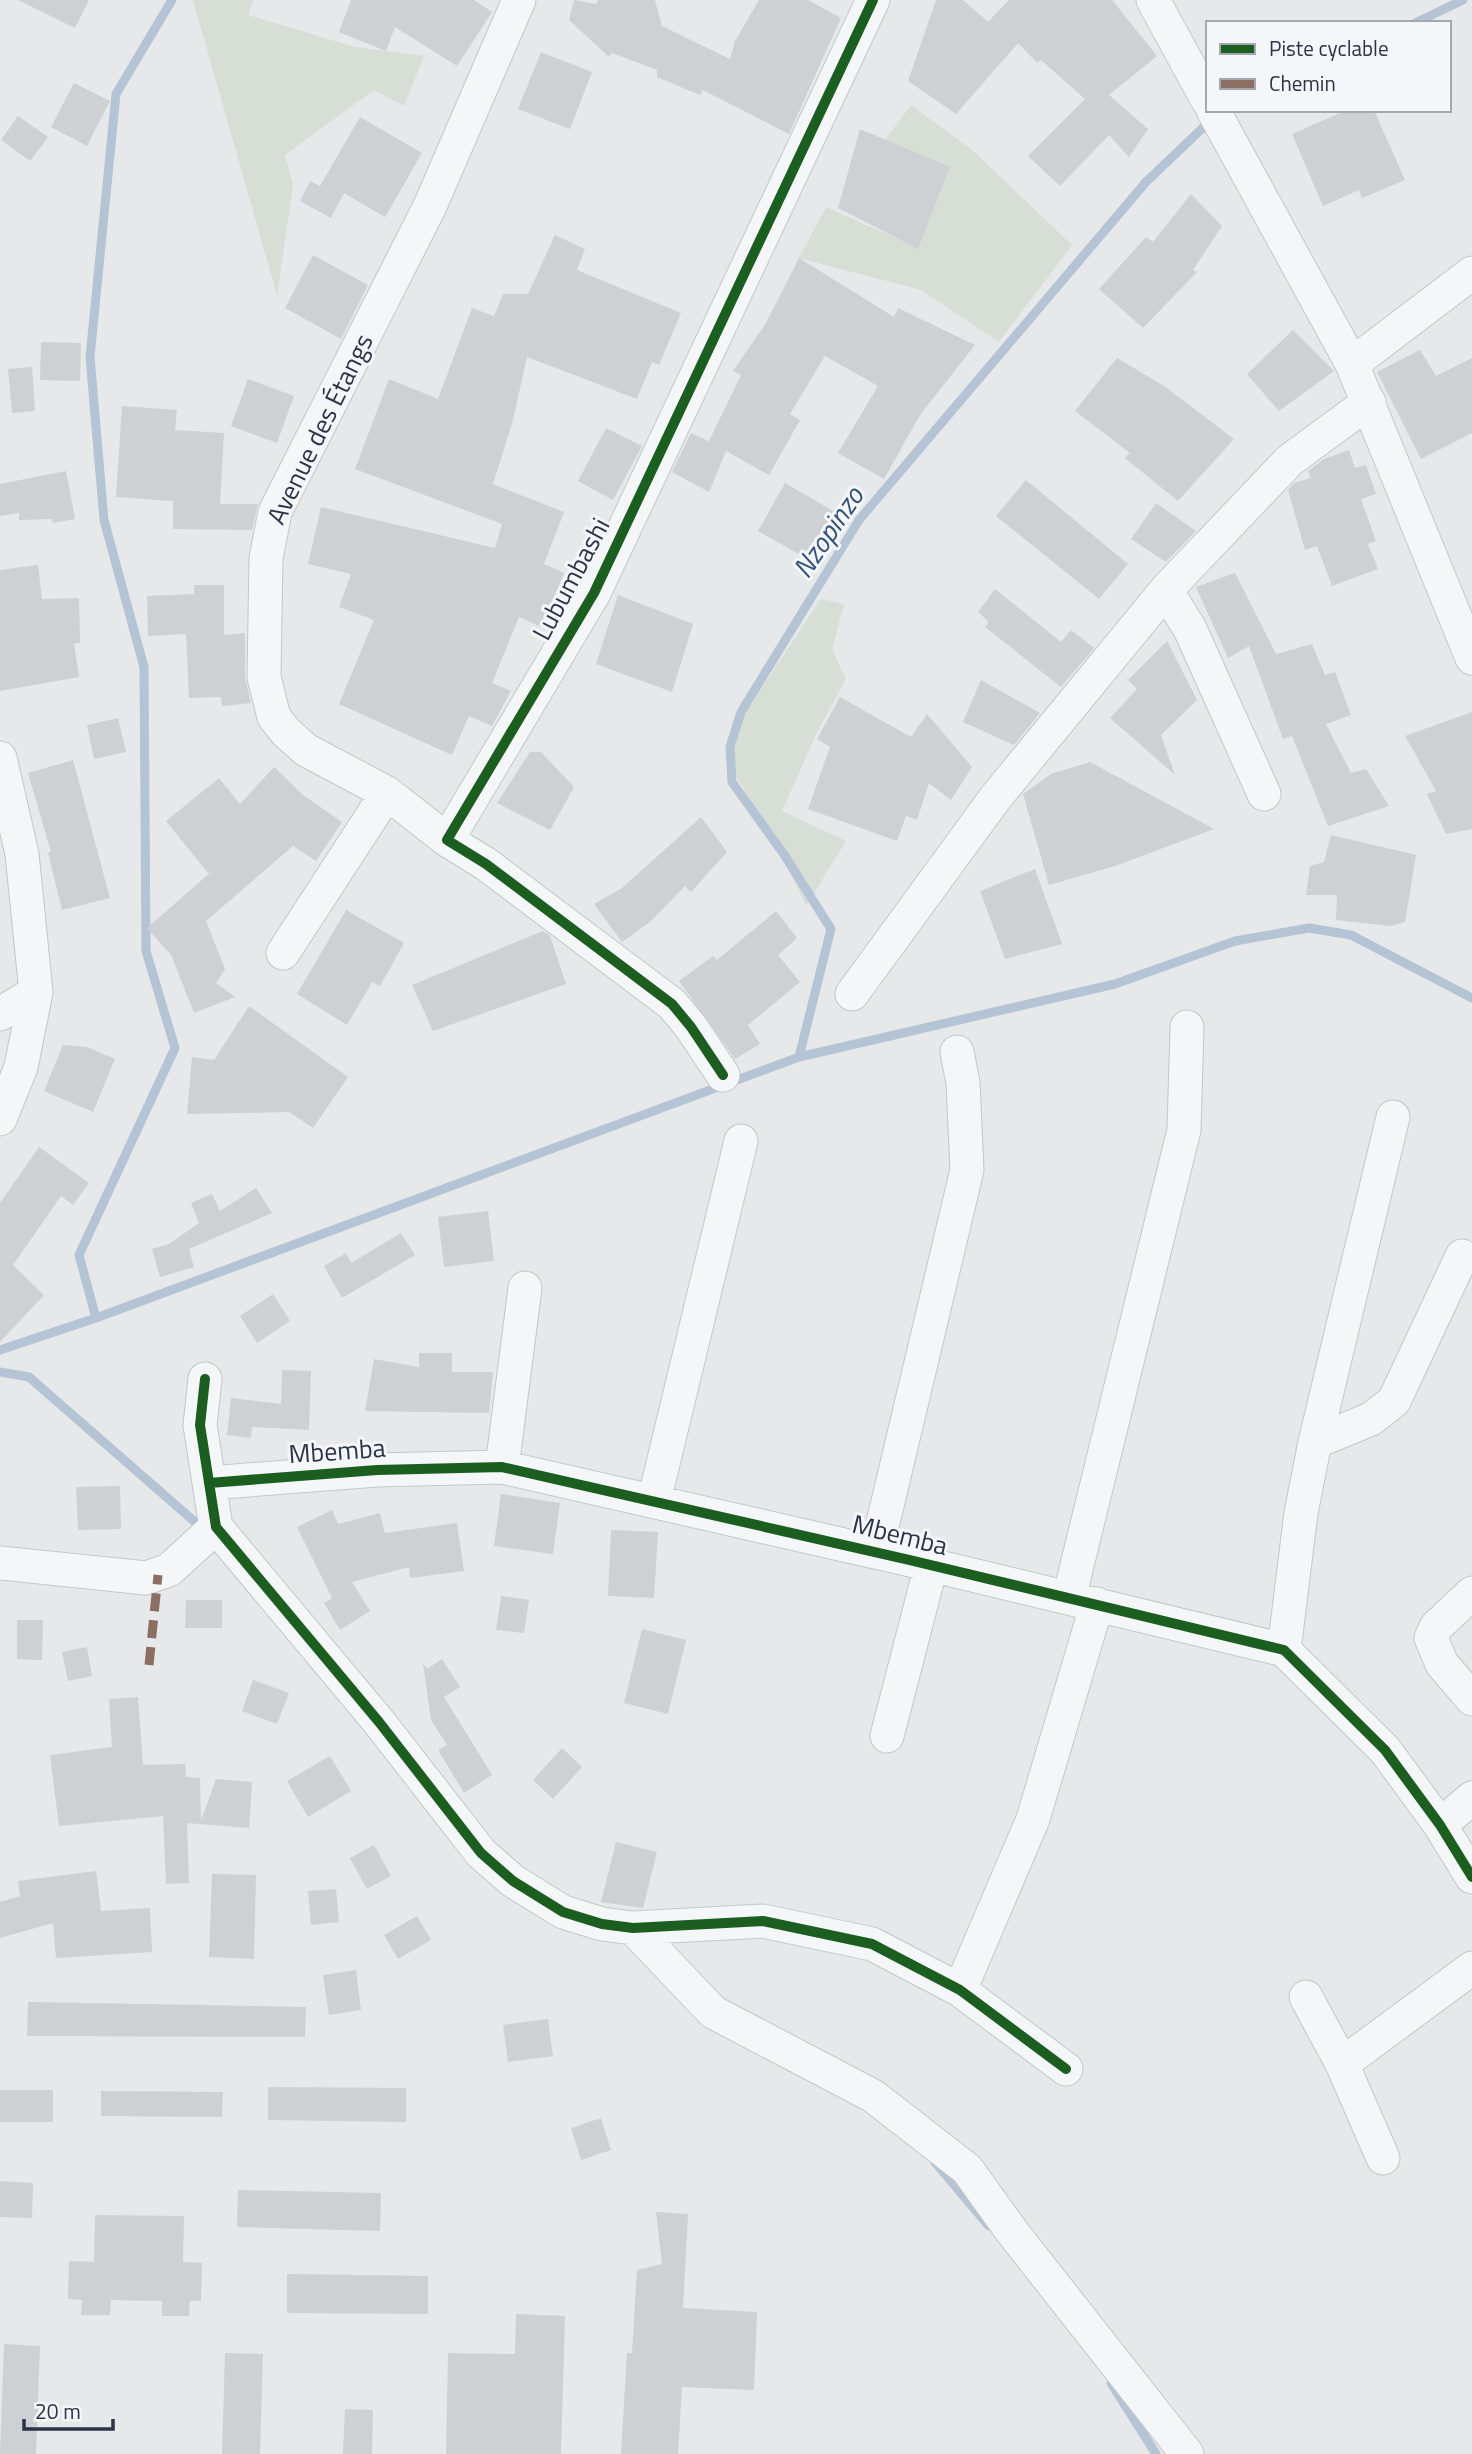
<svg xmlns="http://www.w3.org/2000/svg" width="1472" height="2454" font-family="'Titillium Web',sans-serif">
	<rect width="100%" height="100%" fill="#e6e8ea"/>
	<!-- green -->
	<path fill="#d6ded6" d="M193 0H253L248 15 355 47 424 56 404 106 374 90 285 155 293 186 277 295Z
		M911 105 972 150 1072 245 999 342 921 290 799 258 826 207 918 248 950 168 885 140Z
		M821 599 844 604 832 649 846 679 817 732 782 811 846 841 806 906 775 842 731 767 737 725Z"/>
	<g fill="none" stroke-linecap="round" stroke-linejoin="round">
		<!-- stream -->
		<path stroke="#b4c4d5" stroke-width="9" d="M1415 23 1463 0
			M799 1057 831 929 785 856 732 782 730 747 741 712 859 520 1146 182 1210 121
			M96 1318 79 1255 175 1048 146 951 144 667 104 520 90 357 116 94 172 0
			M0 1350 96 1318 799 1057 1115 984 1235 941 1309 928 1351 935 1472 998
			M0 1372 29 1377 203 1529
			M935 2162 989 2226
			M1111 2383 1156 2454"/>
	</g>
	<!-- building -->
	<path fill="#ced0d3" d="M18 0H89L75 28Z
		M351 0H474L492 12 457 66 395 27 386 51 339 32Z
		M574 0 596 4 598 0H655L662 26 730 59 735 41 759 0H808L841 18 789 134 703 90 700 95 657 77V70L612 53 609 57 569 20Z
		M936 0H963L988 22 1009 0H1112L1157 56 1109 95 1148 129 1129 157 1109 135 1060 186 1028 156 1085 99 1041 60 1037 63 1018 43 956 114 908 81Z
		M541 52 592 72 570 129 518 109Z
		M74 83 110 101 87 146 51 127Z
		M1347 110H1374L1405 180 1362 198 1359 190 1323 206 1292 134Z
		M18 116 48 137 30 161 1 140Z
		M360 117 422 153 385 217 344 193 331 218 300 201 310 181 320 186Z
		M860 129 950 167 918 249 838 208Z
		M1191 194 1222 226 1193 270 1197 272 1143 328 1099 289 1146 237 1153 242Z
		M555 235 585 249 577 270 681 313 659 365 652 362 637 399 527 357 512 424 493 484 564 512 544 564 564 573 542 627 519 617 492 683 511 691 492 726 469 716 452 755 339 704 374 620 339 607 351 574 308 564 321 507 495 548 502 524 355 469 389 379 438 399 472 308 494 316 503 294H528Z
		M313 255 368 285 341 339 285 308Z
		M799 258 894 317 898 308 975 345 920 415 884 479 838 453 878 386 825 356 790 414 800 420 769 475 726 451 709 492 672 472 691 433 715 444 709 441 741 375 733 371 766 323Z
		M1293 330 1334 371 1279 411 1247 374Z
		M41 342 81 343 80 381 40 380Z
		M1420 350 1436 376 1472 358V433L1421 459 1377 372Z
		M1117 358 1164 386 1234 439 1178 501 1125 458 1130 453 1075 411Z
		M32 367 35 411 12 413 8 369Z
		M248 379 294 396 277 443 231 426Z
		M122 406 177 410 175 430 224 433 220 504H258L252 530 173 529V501L116 497Z
		M606 428 642 446 613 500 578 481Z
		M1349 450 1355 468 1366 465 1376 494 1361 499 1376 541 1368 544 1378 569 1332 586 1317 546 1305 550 1288 490 1294 483 1311 478 1308 471 1324 459Z
		M66 471 75 519 53 523 52 519 19 520V513L0 516V484Z
		M1026 480 1128 564 1099 599 996 516Z
		M785 483 847 519 820 566 758 531Z
		M1156 503 1196 531 1166 562 1131 539Z
		M38 565 42 599 79 598 80 643H74L79 677 0 691V570Z
		M1235 573 1276 654 1312 644 1325 675 1335 672 1351 715 1326 724 1351 773 1366 769 1389 806 1328 826 1292 736 1283 739 1249 646 1228 658 1196 587Z
		M194 585H224V635L245 633V677L251 703 222 706 221 697 189 698 186 634 148 636 147 596 194 594Z
		M995 589 1061 642 1071 630 1094 648 1061 687 985 627 989 622 978 612Z
		M618 595 693 624 672 692 596 664Z
		M1167 641 1197 700 1161 735 1175 775 1110 718 1137 689 1128 680Z
		M981 680 1040 713 1014 745 963 722Z
		M840 697 911 737 927 714 972 767 951 800 929 783 917 820 906 816 897 841 808 809 830 747 817 739Z
		M1472 712V829L1446 834 1427 794 1436 791 1405 736Z
		M118 718 126 752 94 759 87 725Z
		M530 752H541L574 787 550 830 497 803Z
		M73 760 110 898 62 910 48 853 51 852 28 773Z
		M1090 762 1214 829 1115 866 1049 885 1023 794 1051 774Z
		M274 767 303 795 342 822 316 861 293 846 206 921 225 969 216 983 235 997 194 1013 171 955 147 928 211 872 208 873 166 821 219 778 240 804Z
		M701 817 727 852 691 892 685 886 650 922 622 942 594 904 622 888Z
		M1331 835 1416 855 1405 922 1391 926 1336 920 1337 895H1306L1310 866 1324 862Z
		M1035 869 1062 944 1005 959 980 891Z
		M346 910 404 943 380 986 372 982 347 1025 297 994Z
		M776 911 797 938 778 955 800 982 748 1025 760 1044 735 1059 679 981 713 956 717 960Z
		M543 931 550 936 566 984 433 1031 412 985Z
		M249 1006 348 1077 313 1128 289 1112 187 1114 192 1057 214 1060Z
		M63 1045 87 1047 115 1059 93 1112 44 1091Z
		M39 1147 89 1183 73 1205 61 1196 13 1265 44 1295 0 1342V1203Z
		M256 1188 272 1213 189 1249 194 1267 160 1277 152 1249 169 1244 199 1223 191 1203 212 1194 220 1211Z
		M488 1211 494 1261 444 1267 438 1217Z
		M401 1233 415 1255 342 1298 324 1266 346 1253 351 1263Z
		M273 1294 290 1321 257 1343 240 1316Z
		M419 1353H452V1372H493L489 1413 365 1411 374 1359 419 1367Z
		M282 1370 311 1371 309 1430 252 1427 251 1438 227 1435 231 1398 281 1404Z
		M120 1486 121 1529 78 1530 76 1487Z
		M501 1494 560 1503 553 1554 494 1546Z
		M332 1510 338 1524 380 1513 385 1533 457 1523 464 1571 410 1578 409 1567 352 1582 370 1611 340 1630 324 1603 332 1598 297 1527Z
		M611 1530 658 1532 654 1598 608 1596Z
		M501 1596 529 1600 524 1633 496 1630Z
		M186 1600H222V1628H185Z
		M17 1620H43L42 1660 17 1659Z
		M642 1629 686 1640 668 1714 624 1703Z
		M87 1647 92 1676 68 1681 62 1652Z
		M442 1659 460 1687 444 1697 492 1775 464 1793 438 1750 447 1745 431 1720 423 1663 427 1669Z
		M253 1680 289 1693 277 1724 242 1711Z
		M138 1697 143 1765 185 1764 186 1777 200 1778 201 1821 216 1779 252 1782 249 1828 187 1823 189 1883 166 1884 163 1816 59 1826 50 1755 112 1747 109 1699Z
		M562 1748 582 1767 553 1799 533 1780Z
		M330 1756 351 1791 308 1817 287 1781Z
		M616 1842 657 1852 643 1908 601 1902Z
		M374 1845 391 1876 367 1889 350 1858Z
		M96 1871 101 1911 150 1908 152 1952 56 1958 53 1923 0 1938V1902L20 1896 18 1881Z
		M212 1874 256 1875 254 1959 209 1957Z
		M336 1889 339 1922 311 1925 308 1891Z
		M417 1916 431 1940 398 1959 384 1935Z
		M356 1970 361 2010 329 2015 323 1975Z
		M28 2002 306 2007 305 2037 27 2036Z
		M548 2019 553 2056 508 2062 503 2025Z
		M268 2087 406 2088V2122L268 2120Z
		M0 2090H53V2122H0Z
		M101 2091 223 2092 222 2117 101 2116Z
		M601 2118 611 2150 581 2160 571 2128Z
		M0 2181 33 2183 32 2218 0 2217Z
		M238 2190 381 2193 380 2231 237 2227Z
		M656 2212 688 2214 683 2308 757 2312 754 2390 682 2387 678 2454H621L627 2353H632L637 2270 662 2264Z
		M95 2215 184 2216 183 2262 202 2263 201 2301H190L189 2316H162V2301L111 2300 110 2315H81L82 2300 68 2299 69 2261 94 2262Z
		M287 2274 428 2276V2314L287 2313Z
		M516 2314 565 2316 561 2454H446L448 2353 515 2354Z
		M4 2344 40 2346 36 2454H0Z
		M225 2353 263 2354 260 2454H222Z
		M345 2409 373 2410 372 2454H343Z"/>
	<g fill="none" stroke-linecap="round" stroke-linejoin="round">
		<!-- street casing -->
		<g stroke="#c4c6c8" stroke-width="35">
			<path id="street" d="M1153 0 1208 101
				M1213 110 1352 364 1472 658
				M1352 364 1472 273
				M1166 590 1190 629 1264 794
				M0 758 22 854 36 992 21 1067 0 1119
				M447 840 387 793 306 750 286 732 274 717 264 677 266 558 275 512 430 206 519 0
				M283 953 387 793
				M852 994 996 797 1166 590 1290 460 1369 402
				M0 1014 36 992
				M723 1075 691 1027 672 1004 486 864 447 840 594 593 873 0
				M205 1379 200 1425 216 1527 379 1722 481 1853 513 1881 563 1912 602 1924 633 1928 763 1921 872 1944 960 1990 1066 2069
				M1315 1442 1371 1419 1394 1401 1462 1256
				M502 1467 525 1288
				M209 1483 377 1470 502 1467 910 1560 1284 1650 1385 1750 1440 1825 1472 1877
				M654 1501 741 1141
				M876 1552 967 1170 963 1083 957 1052
				M0 1563 146 1578 169 1570 216 1527
				M1472 1593 1436 1627 1431 1638 1442 1664 1472 1699
				M1069 1598 1184 1130 1187 1027
				M1284 1650 1301 1513 1315 1442 1393 1117
				M887 1736 931 1566
				M1440 1825 1472 1798
				M633 1928 713 2012 873 2096 967 2169 1013 2233 1187 2454
				M960 1990 1033 1819 1097 1604
				M1306 1997 1342 2064 1383 2158
				M1342 2064 1472 1968"/>
		</g>
		<!-- street -->
		<use href="#street" stroke="#f5f6f7" stroke-width="33"/>
		<!-- quiet -->
		<path stroke="#8d6e63" stroke-width="9" stroke-dasharray="18 9" stroke-linecap="butt" d="M149 1665 158 1575"/>
		<!-- cycleway casing -->
		<g stroke="#f4f6f9" stroke-width="15">
			<path id="cycleway" d="M723 1075 691 1027 672 1004 486 864 447 840 594 593 873 0
				M205 1379 200 1425 216 1527 379 1722 481 1853 513 1881 563 1912 602 1924 633 1928 763 1921 872 1944 960 1990 1066 2069
				M209 1483 377 1470 502 1467 910 1560 1284 1650 1385 1750 1440 1825 1472 1877"/>
		</g>
		<!-- cycleway -->
		<use href="#cycleway" stroke="#1b5e20" stroke-width="10"/>
	</g>
	<g text-anchor="middle" stroke-width="6" stroke-linejoin="round" paint-order="stroke">
		<!-- street labels -->
		<g font-size="26" fill="#2b3445" stroke="#f4f6f9">
			<text transform="translate(320 429) rotate(-64)" y="9">Avenue des Étangs</text>
			<text transform="translate(571 579) rotate(-62)" y="9">Lubumbashi</text>
			<text transform="translate(337 1451) rotate(-4)" y="9">Mbemba</text>
			<text transform="translate(900 1535) rotate(14)" y="9">Mbemba</text>
		</g>
		<!-- water labels -->
		<g font-size="28" font-style="italic" fill="#34527a" stroke="#f4f6f9">
			<text transform="translate(828 532) rotate(-56)" y="10">Nzopinzo</text>
		</g>
	</g>
	<!-- legend -->
	<rect x="1206" y="21" width="245" height="91" fill="#f4f6f9" stroke="#a4a8b1" stroke-width="2"/>
	<rect x="1220" y="44" width="35" height="10" fill="#1b5e20" stroke="#a4a8b1" stroke-width="2"/>
	<text x="1269" y="56" font-size="21" fill="#2b3445">Piste cyclable</text>
	<rect x="1220" y="79" width="35" height="10" fill="#8d6e63" stroke="#a4a8b1" stroke-width="2"/>
	<text x="1269" y="91" font-size="21" fill="#2b3445">Chemin</text>
	<!-- scale -->
	<path d="M24 2419v10h89v-10" fill="none" stroke="#2b3445" stroke-width="3.5"/>
	<text x="35" y="2419" font-size="21" fill="#2b3445" stroke="#f4f6f9" stroke-width="5" paint-order="stroke">20 m</text>
</svg>
